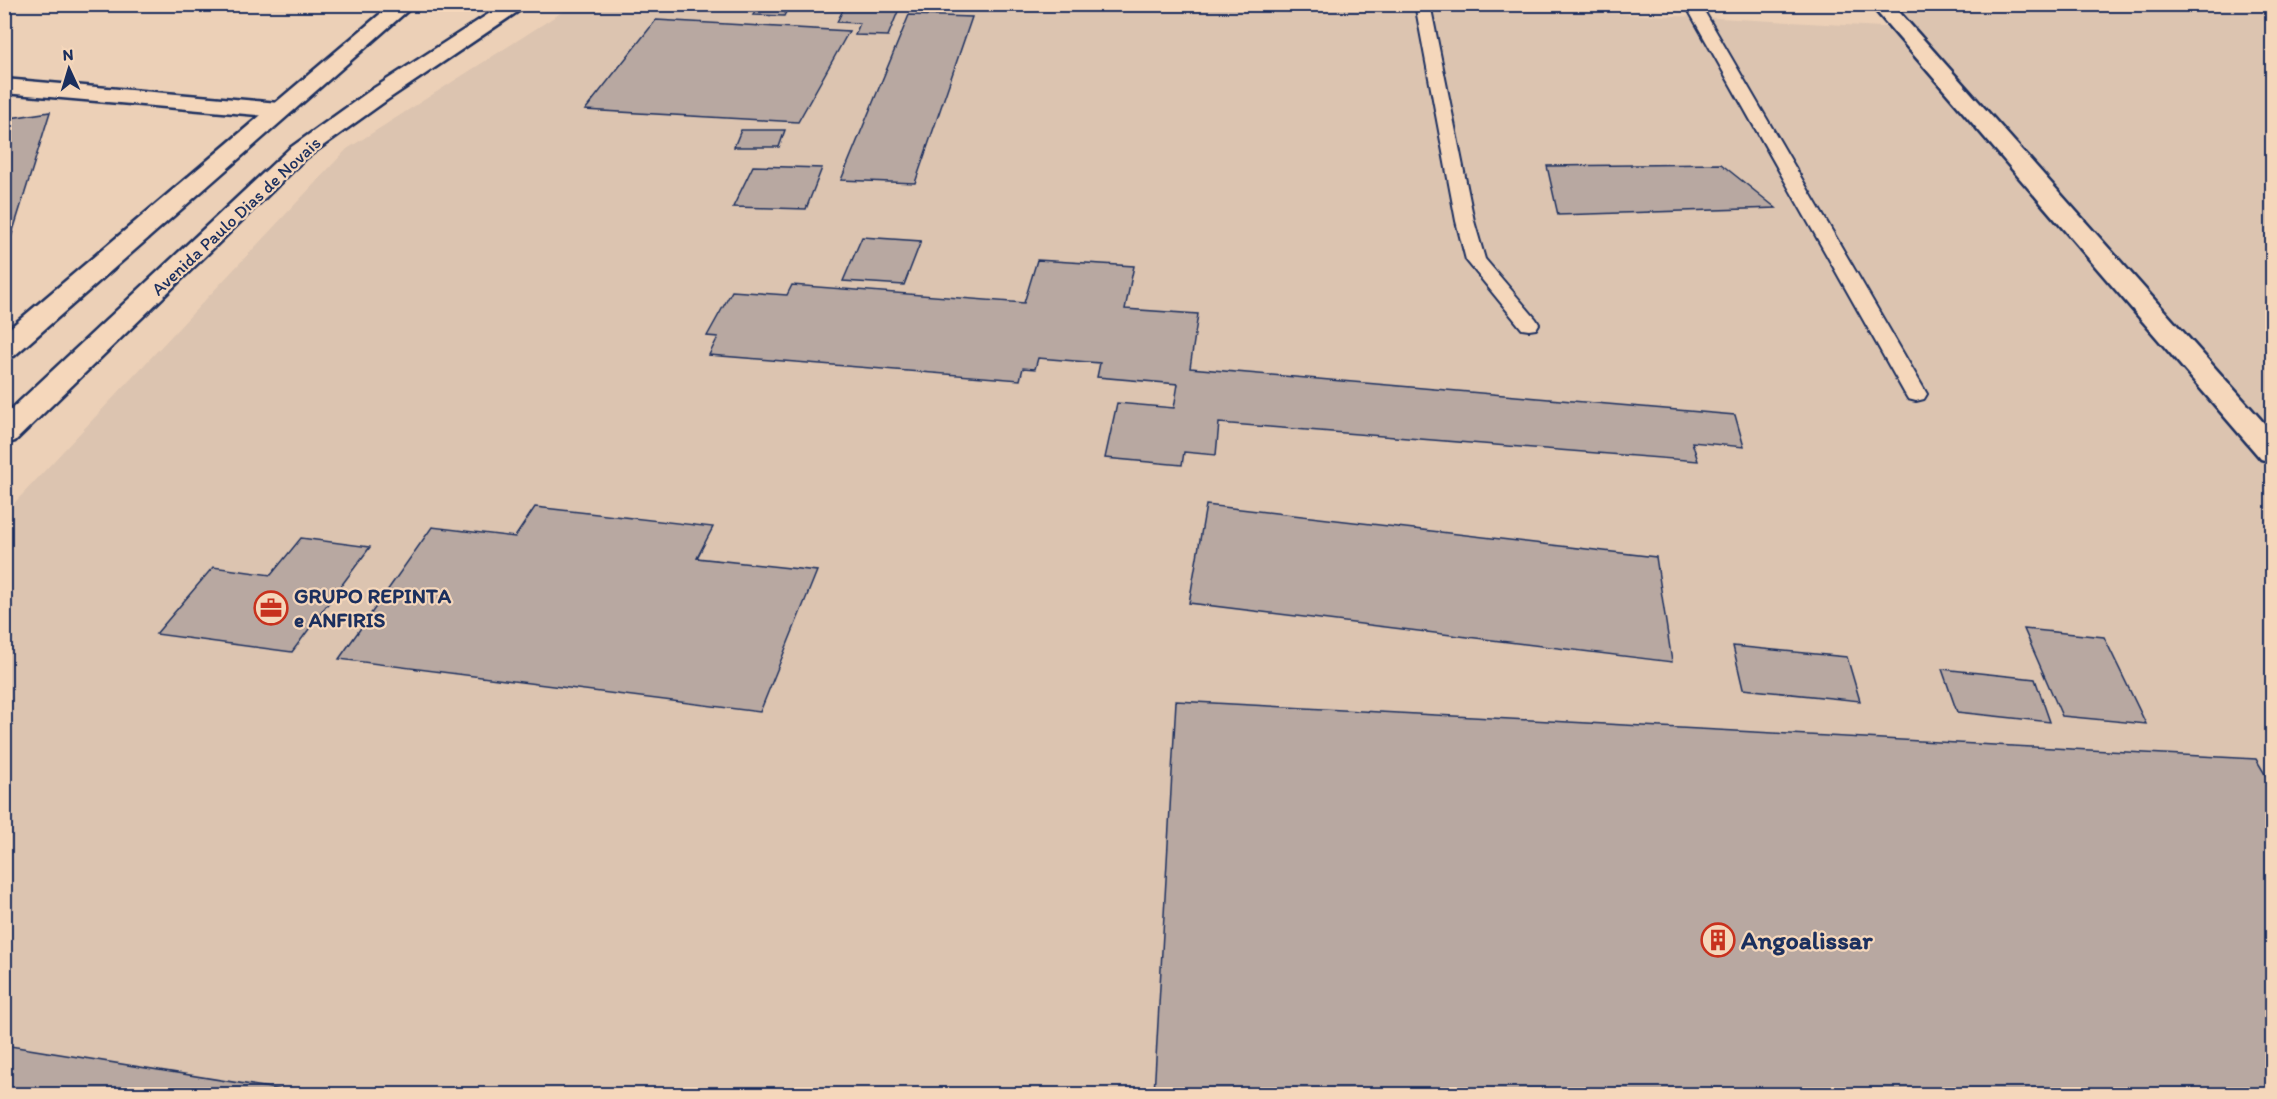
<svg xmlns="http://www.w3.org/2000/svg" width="2277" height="1099" font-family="Itim,sans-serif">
	<rect width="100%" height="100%" fill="#ecd0b7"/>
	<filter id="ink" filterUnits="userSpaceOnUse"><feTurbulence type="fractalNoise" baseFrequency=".0167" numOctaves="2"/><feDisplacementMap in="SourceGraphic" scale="12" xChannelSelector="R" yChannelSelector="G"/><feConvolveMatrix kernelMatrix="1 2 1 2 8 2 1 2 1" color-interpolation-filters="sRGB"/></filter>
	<g filter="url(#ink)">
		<!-- built -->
		<path fill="#dcc4b0" d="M573 5 1422 6 1700 17 1900 28 1880 5H2272V1094H5L4 514 347 149Z"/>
		<!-- building -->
		<path fill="#b8a8a1" stroke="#1b2f5e" stroke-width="1.5" d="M744 4H790L784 16 753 15 757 9H741Z
			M846 4H901L888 36 855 35 860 23 837 22Z
			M909 15 972 17 915 183 841 180Z
			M656 20 849 31 798 122 585 110Z
			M50 112 8 247 4 248V119Z
			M741 130H785L779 147H734Z
			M1721 164 1776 208 1558 215 1547 166Z
			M753 166 822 168 806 209 733 207Z
			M862 237 921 241 904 285 843 281Z
			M1037 260 1134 266 1125 309 1198 314 1190 368 1735 415 1744 447 1692 442 1698 461 1219 423 1216 455 1184 452 1182 465 1105 458 1117 403 1174 408 1178 384 1097 377 1100 363 1038 358 1035 369 1023 368 1020 380 709 355 718 337 707 336 732 291 787 295 792 285 1024 303Z
			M1206 505 1656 557 1672 662 1189 603Z
			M535 507 713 527 697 558 817 571 760 712 339 659 432 527 515 537Z
			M301 538 370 547 292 652 156 634 213 567 271 575Z
			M2024 629 2104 637 2146 724 2062 716Z
			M1733 646 1847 657 1860 701 1743 689Z
			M1942 669 2035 679 2050 722 1957 712Z
			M1176 701 2256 759 2272 786V1094H1154Z
			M4 1045 307 1094H4Z"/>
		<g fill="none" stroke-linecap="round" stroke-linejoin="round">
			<!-- lane casing -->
			<g stroke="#1b2f5e" stroke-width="4">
				<path id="lane" d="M1415 4H1430L1474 221 1485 259 1536 319 1539 324 1536 329 1529 330 1522 329 1466 260 1456 221Z
					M1685 4H1700L1927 394 1924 399 1916 401 1908 399 1905 394Z"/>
			</g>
			<!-- street casing -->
			<g stroke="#1b2f5e" stroke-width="5">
				<path id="street" d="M1870 4H1892L2272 432V462L2261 459Z
					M4 79 279 103 287 105 290 110 287 115 279 117 4 93Z"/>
			</g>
			<!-- primary casing -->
			<g stroke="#1b2f5e" stroke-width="5">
				<path id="primary" d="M392 4H415L14 356 4 358V333Z
					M504 4H529L387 100 306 158 15 441 4 444V416L290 148 371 90Z"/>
			</g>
			<!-- lane -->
			<use href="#lane" fill="#f5d7bb" fill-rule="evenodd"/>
			<!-- street -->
			<use href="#street" fill="#f5d7bb" fill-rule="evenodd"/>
			<!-- primary -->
			<use href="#primary" fill="#f5d7bb" fill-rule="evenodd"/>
		</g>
	</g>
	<!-- icons -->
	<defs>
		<g id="office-ring" transform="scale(1.725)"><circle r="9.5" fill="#f5d7bb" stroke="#c8321e" stroke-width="1.5"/><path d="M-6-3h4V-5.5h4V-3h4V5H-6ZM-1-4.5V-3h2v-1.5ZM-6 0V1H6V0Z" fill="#c8321e"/></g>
		<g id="building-ring" transform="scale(1.725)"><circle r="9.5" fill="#f5d7bb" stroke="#c8321e" stroke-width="1.5"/><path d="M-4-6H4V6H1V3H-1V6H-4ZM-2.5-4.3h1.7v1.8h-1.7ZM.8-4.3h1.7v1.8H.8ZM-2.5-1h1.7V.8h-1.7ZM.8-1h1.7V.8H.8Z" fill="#c8321e"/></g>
	</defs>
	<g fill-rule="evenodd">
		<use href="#office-ring" x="271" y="608"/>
		<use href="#building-ring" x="1718" y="940"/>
	</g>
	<g text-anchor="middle" stroke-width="4.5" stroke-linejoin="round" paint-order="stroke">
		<!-- far-street labels -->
		<g font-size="18" fill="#1b2f5e" stroke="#f5d7bb">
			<text transform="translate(236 216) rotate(-43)" y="6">Avenida Paulo Dias de Novais</text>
		</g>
		<!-- poi labels -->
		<g font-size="21" font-weight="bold" fill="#1b2f5e" stroke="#f5d7bb" text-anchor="start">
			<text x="294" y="603">GRUPO REPINTA<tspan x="294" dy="24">e ANFIRIS</tspan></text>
		</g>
		<!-- near-poi labels -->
		<g font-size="26" font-weight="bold" fill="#1b2f5e" stroke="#f5d7bb" text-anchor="start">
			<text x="1741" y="949">Angoalissar</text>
		</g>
	</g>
	<!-- margin -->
	<rect width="2277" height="1099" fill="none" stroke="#f5d7bb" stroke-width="24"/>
	<rect x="12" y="12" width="2253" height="1075" fill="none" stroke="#1b2f5e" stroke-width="2" filter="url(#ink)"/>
	<!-- north arrow -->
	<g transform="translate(69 69) rotate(356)" stroke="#f5d7bb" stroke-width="4.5" paint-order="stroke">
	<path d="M0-4.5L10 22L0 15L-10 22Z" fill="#1b2f5e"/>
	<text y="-9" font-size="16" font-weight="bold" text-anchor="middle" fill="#1b2f5e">N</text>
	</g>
</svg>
